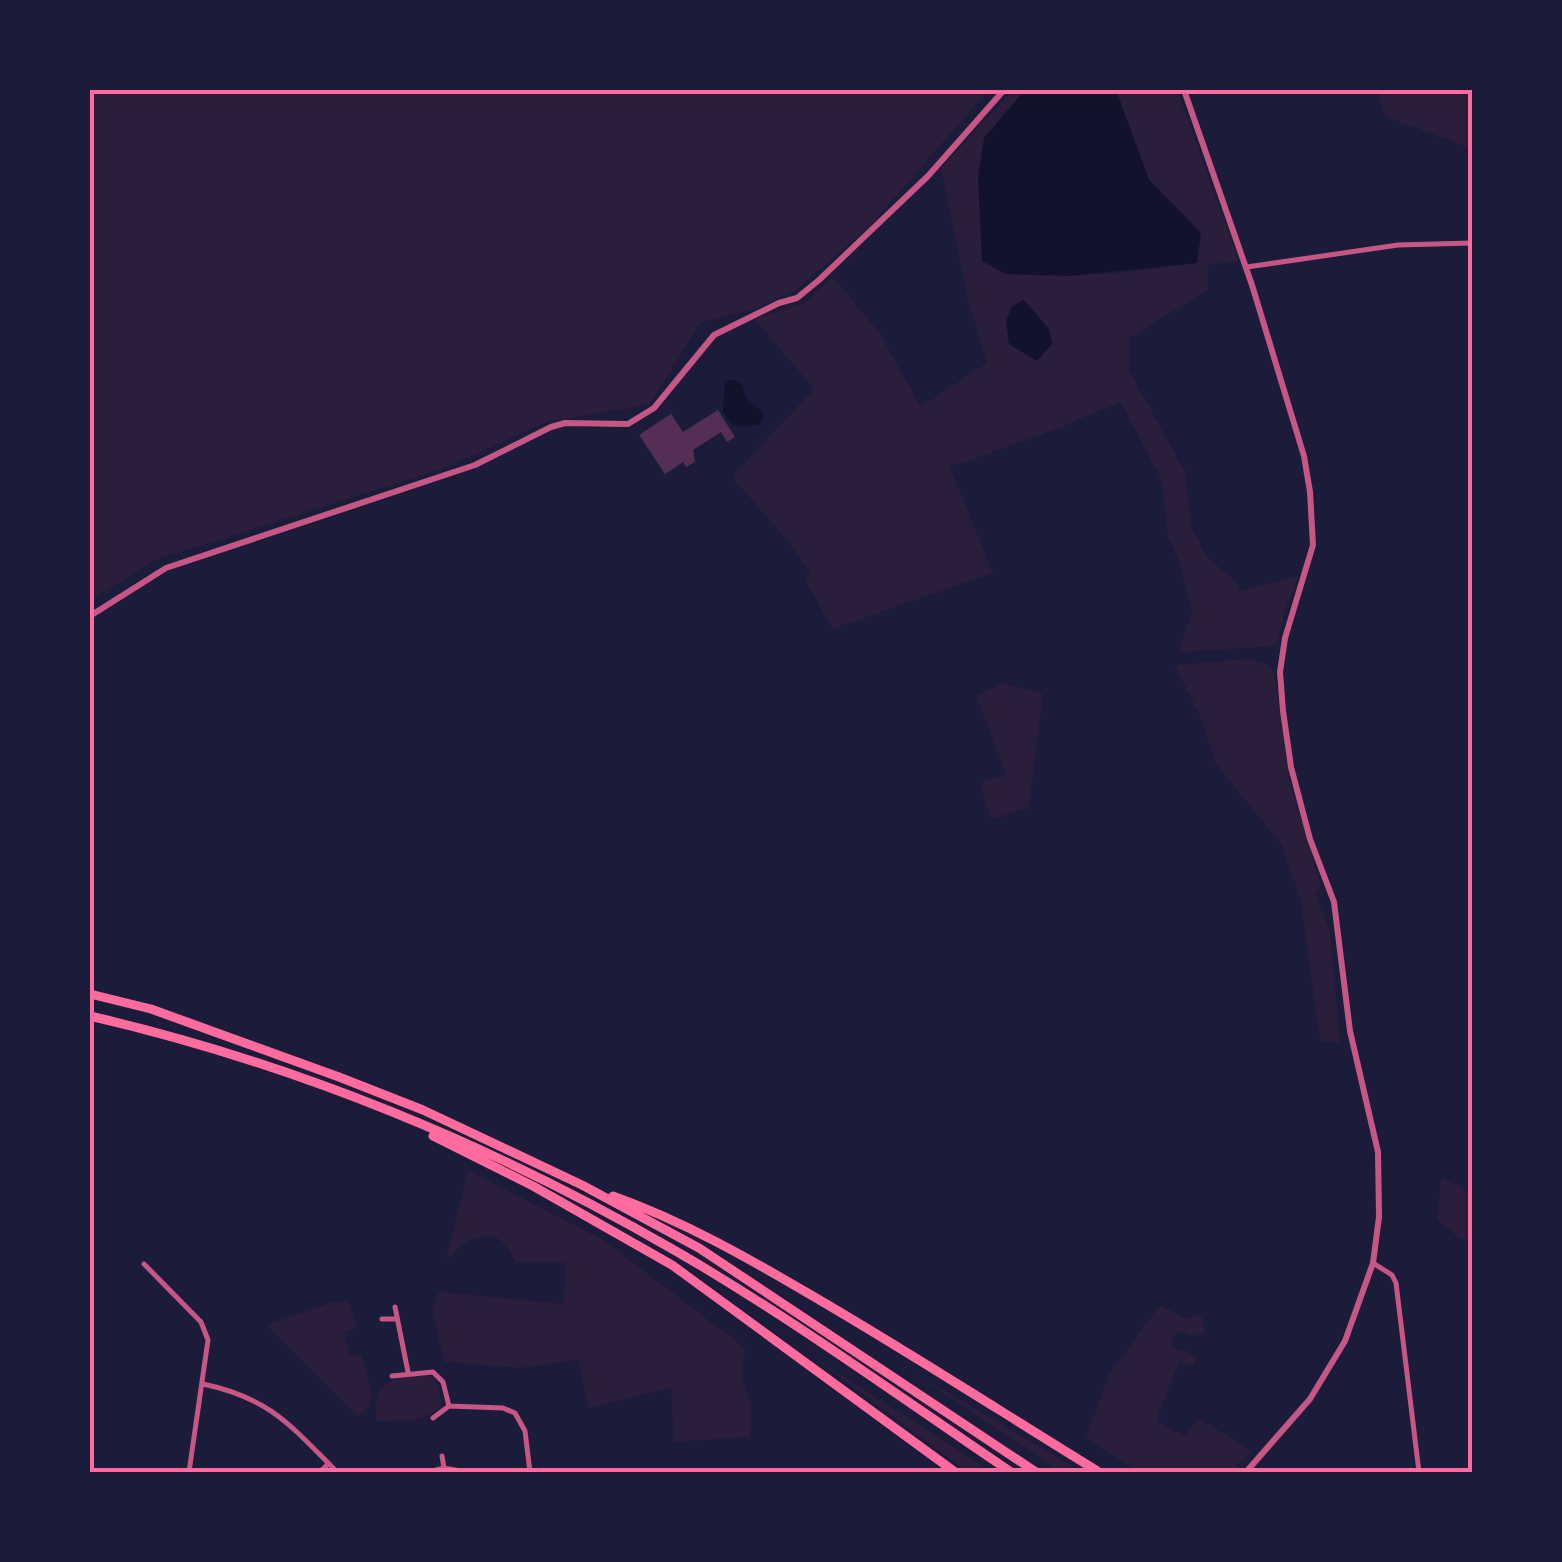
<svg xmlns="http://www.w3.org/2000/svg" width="1562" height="1562" font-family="'PT Sans',sans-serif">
	<rect width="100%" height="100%" fill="#1b1b3a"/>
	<!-- green -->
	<path fill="#2a1e3b" d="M90 90H988L870 226 796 290 760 307 700 323 650 404 543 423 450 466 155 560 90 601Z
		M1013 90H1025L984 138 1006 274H1111L1197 263 1201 233 1149 180 1116 90H1177L1239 261 1208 265V290L1129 338V370L1185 472 1192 529 1208 558 1236 581 1239 591 1299 576 1287 604 1276 646 1178 652 1192 612 1180 563 1168 537 1162 481 1121 402 1038 436 950 467 993 573 832 629 805 579 810 573 786 539 732 477 814 389 755 319 805 303 833 277 878 331 921 407 987 363 968 300 941 168Z
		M1377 90H1472V149L1385 116Z
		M1248 659 1271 666 1274 673 1289 779 1321 888 1315 893 1330 932 1340 1043 1320 1041 1301 901 1282 845 1216 764 1200 716 1175 665Z
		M1004 683 1043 694 1029 807 991 820 980 784 1006 774 976 695Z
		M468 1170 603 1240 745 1348 742 1378 751 1402 750 1437 674 1442 671 1387 589 1408 578 1360 519 1368 444 1362 432 1309 439 1292 564 1304 565 1263 515 1262C511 1256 506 1244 500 1240 481 1226 458 1248 446 1261Z
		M1441 1178 1462 1187 1472 1197V1242L1458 1237 1437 1220Z
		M348 1301 357 1328 344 1332 350 1356 361 1354 372 1392 370 1406 358 1416 267 1325 330 1303Z
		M1160 1305 1185 1318 1202 1316 1205 1334 1192 1336 1177 1330 1170 1346 1197 1356 1194 1366 1179 1362 1156 1421 1184 1436 1199 1418 1252 1452 1229 1472H1139L1086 1437 1109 1375Z
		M806 1352 967 1456 990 1472H968Z
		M908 1369 1082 1472H1060Z
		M428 1375C439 1382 440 1393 442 1405 425 1423 400 1421 376 1421 374 1379 390 1378 428 1375Z"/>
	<!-- water -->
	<path fill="#12122b" d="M1025 90H1116L1149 180 1201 233 1197 263 1068 276 1006 274 982 261 978 177 984 138Z
		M1024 300 1049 329 1052 344 1037 361 1009 344 1006 321 1012 306Z
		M734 379 742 384 746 398 764 414 760 424 745 427 732 425 723 412 725 382Z"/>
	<!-- building -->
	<path fill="#542f53" d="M718 410 735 437 727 442 721 432 693 450 695 462 686 467 683 462 665 474 639 435 671 414 683 432Z"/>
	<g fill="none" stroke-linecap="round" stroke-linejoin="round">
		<!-- minor -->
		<path stroke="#c65784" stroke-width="5" d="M1247 267 1398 245 1472 243
			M1373 1263 1392 1275 1396 1283 1419 1472
			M144 1264 201 1322 208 1340 189 1472
			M395 1307 408 1372
			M382 1319H395
			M392 1376 433 1372 443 1382 449 1406 503 1408 515 1413 525 1431 530 1472
			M203 1384C270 1398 291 1426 337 1472
			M433 1418 449 1406
			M442 1456 444 1468
			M432 1471 444 1468 466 1472
			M320 1472 328 1464"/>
		<!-- tertiary -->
		<path stroke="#c65784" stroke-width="6" d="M1184 90 1252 285 1304 456 1310 492 1313 545 1285 638 1280 672 1283 711 1291 767 1310 839 1334 902 1350 1031 1378 1152 1379 1217 1373 1263 1345 1341 1310 1399 1246 1472
			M90 616 166 568 475 465 551 427 565 423 628 424 654 408 714 335 779 303 797 298 819 280 928 176 1004 90"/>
		<!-- motorway -->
		<path stroke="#ff6b9d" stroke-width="9" d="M90 994 151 1009 339 1077 423 1110 582 1185 699 1248 1036 1472
			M90 1016C294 1063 493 1145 674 1250 790 1317 900 1397 1011 1472
			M433 1136 533 1186 672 1265 955 1472
			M613 1196C683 1221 748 1258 811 1295 909 1352 1003 1413 1099 1472"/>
	</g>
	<!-- border -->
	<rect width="1562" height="1562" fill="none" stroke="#1b1b3a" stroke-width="185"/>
	<rect x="92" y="92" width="1378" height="1378" fill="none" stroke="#ff6b9d" stroke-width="4"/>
</svg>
